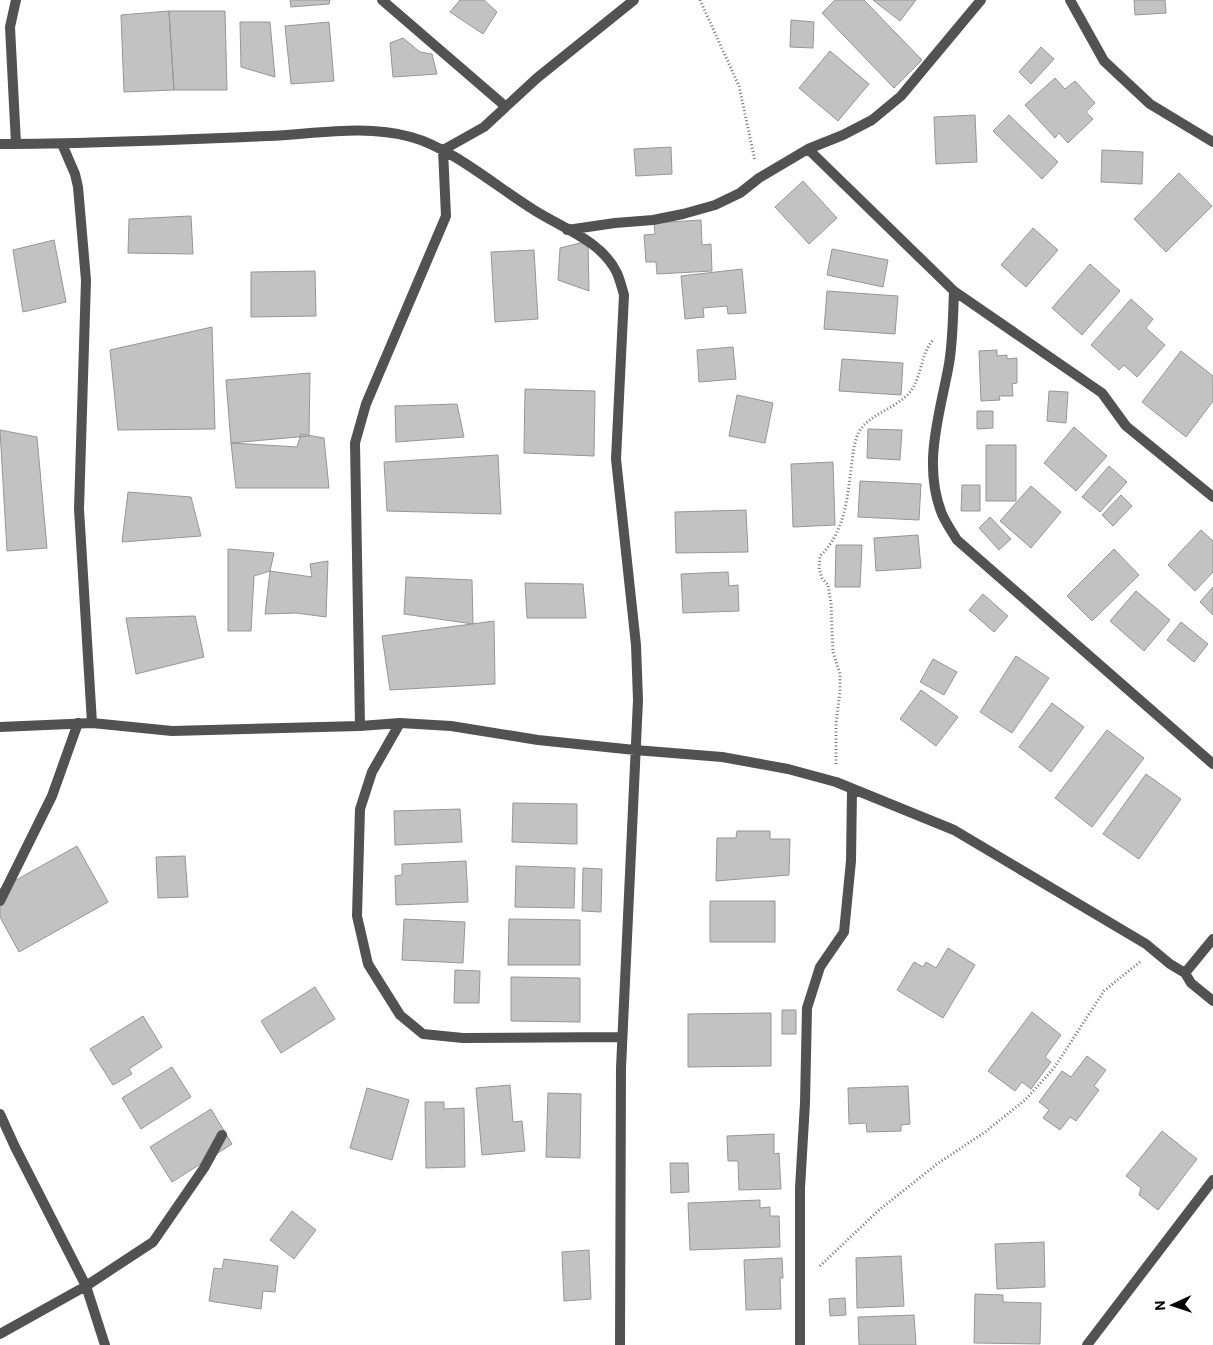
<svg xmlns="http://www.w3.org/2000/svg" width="1213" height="1345" font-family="Roboto,sans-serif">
	<rect width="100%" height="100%" fill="#fff"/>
	<!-- building -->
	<path fill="#c2c2c2" stroke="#969696" d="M290 0H330L329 4 291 7Z
		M460 0H484L497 12 483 34 450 12Z
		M835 0H864L922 60 894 88 822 13Z
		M873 0H916L900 21Z
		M1134 0H1165L1166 13 1135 15Z
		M169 11 174 90 124 92 121 15Z
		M169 11H225L227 90H174Z
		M791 20 814 22 813 48 790 47Z
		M240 22H270L275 77 241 67Z
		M329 22 334 81 291 84 285 26Z
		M403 38 420 52 432 54 437 74 393 77 390 43Z
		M1041 47 1054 59 1031 84 1019 72Z
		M830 51 869 84 838 121 799 88Z
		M1055 78 1065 89 1075 81 1095 103 1086 112 1093 119 1068 143 1059 133 1055 138 1025 105Z
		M975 115 977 162 936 164 934 117Z
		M1009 115 1058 162 1042 179 993 131Z
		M671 147 672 174 636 176 634 149Z
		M1102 150 1143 152 1142 184 1101 182Z
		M1179 173 1212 206 1166 252 1134 219Z
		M803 181 837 218 809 244 775 207Z
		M191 216 193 254 128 253 129 219Z
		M701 220 702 245 711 244 712 271 657 274 656 262H646L644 235 655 234 654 223Z
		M1033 228 1058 250 1026 287 1001 265Z
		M54 240 66 302 23 312 13 250Z
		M588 241 589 291 558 280 560 248Z
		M832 249 888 260 883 287 827 275Z
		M534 250 538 319 495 322 491 252Z
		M1090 264 1120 291 1082 335 1052 308Z
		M742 269 746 313 728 314 727 306 703 308 704 317 685 319 681 276Z
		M315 271 316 316 251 317V272Z
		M827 291 898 296 895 334 824 329Z
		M1131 299 1153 319 1146 328 1165 345 1137 377 1124 365 1119 370 1091 345Z
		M212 327 215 429 118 430 110 350Z
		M733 347 736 379 699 382 697 350Z
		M997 350V356L1007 355V359L1017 358V383L1012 384 1013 396H999L1000 400 981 401 979 351Z
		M1181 351 1213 376V401L1186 437 1142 402Z
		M842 359 903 363 901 395 839 391Z
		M310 373 309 436 231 443 226 380Z
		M525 389 595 391 594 456 524 453Z
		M1049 391 1068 392 1066 423 1047 421Z
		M737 395 773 403 765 443 729 436Z
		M457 404 464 437 396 442 395 406Z
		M977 411H993V428L977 429Z
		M1074 427 1107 456 1076 491 1044 463Z
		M868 429 902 430 900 460 867 458Z
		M0 430 37 437 47 548 7 551Z
		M301 434 324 438 329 488H236L231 443 297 447Z
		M986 445H1016V501H986Z
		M498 455 501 514 387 511 384 462Z
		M833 462 835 525 793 527 791 464Z
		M1109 466 1127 482 1100 512 1082 497Z
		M860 481 921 484 919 520 858 517Z
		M962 485H980V511H961Z
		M1031 486 1061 512 1031 548 1000 521Z
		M128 492 191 497 201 536 122 542Z
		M1121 495 1132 506 1113 526 1102 515Z
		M746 510 748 552 676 553 675 512Z
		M990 517 1011 539 999 550 979 528Z
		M1201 530 1213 541V572L1195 591 1168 565Z
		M918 535 921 568 876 571 874 538Z
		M836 545H862L860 587H835Z
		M228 549 274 553 270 571 254 576 251 631H228Z
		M1114 549 1139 575 1092 621 1067 596Z
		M328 561 326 617 296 613 265 614 270 571 312 577 310 564Z
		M728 572 729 586 738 585 739 611 683 613 681 574Z
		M406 577 472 580 473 624 404 614Z
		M525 583 583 584 586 618H527Z
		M1213 587V615L1200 602Z
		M1136 591 1170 620 1144 651 1110 621Z
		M983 594 1008 616 994 632 969 610Z
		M195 616 204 657 136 674 126 618Z
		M494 621 495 684 390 690 382 636Z
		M1181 622 1208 644 1194 662 1167 640Z
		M1016 656 1049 678 1012 733 980 712Z
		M933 659 957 672 944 695 920 682Z
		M921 690 958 717 936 746 900 719Z
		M1052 703 1084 727 1051 772 1019 747Z
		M1107 730 1144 758 1092 827 1055 798Z
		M1146 774 1181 799 1139 859 1103 834Z
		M513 803 577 804V844L512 842Z
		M460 809 462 842 395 845 394 811Z
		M737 831H770V839H790L789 875 716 881 717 838H736Z
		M77 846 108 902 19 952 0 917V889Z
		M185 856 188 897 158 898 156 857Z
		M466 861 468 902 396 905 395 876 402 875V864Z
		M516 866 575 868 574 908 515 907Z
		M583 868 602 869 601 912 582 911Z
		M710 901H775V942H710Z
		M404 919 465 922 463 963 402 960Z
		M509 919 580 920V965H508Z
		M948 948 975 965 943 1018 897 990 914 962 923 967 926 962 936 968Z
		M455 970 480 971 479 1003H454Z
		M511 977 580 978V1022L511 1021Z
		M315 987 335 1019 281 1053 261 1021Z
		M782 1010H796V1034H782Z
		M1032 1012 1061 1035 1045 1057 1051 1062 1031 1089 1022 1082 1015 1091 988 1071Z
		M771 1013V1066L688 1067V1014Z
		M143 1016 162 1047 129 1069 132 1074 113 1085 90 1049Z
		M1087 1056 1106 1070 1094 1086 1099 1090 1076 1121 1070 1117 1060 1130 1043 1118 1049 1110 1039 1102 1062 1071 1071 1077Z
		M172 1067 191 1097 141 1129 122 1098Z
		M510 1085 513 1122 522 1121 525 1151 482 1155 476 1088Z
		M908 1086 910 1124 901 1125V1131L867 1132 866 1123 849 1124 848 1088Z
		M367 1088 409 1100 392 1160 350 1148Z
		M548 1093 581 1094 580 1158 546 1157Z
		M425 1102H444V1109L464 1108 465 1167 426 1168Z
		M211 1109 232 1144 172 1182 150 1147Z
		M1162 1131 1197 1159 1158 1210 1139 1195 1141 1188 1126 1176Z
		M774 1134V1154L779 1153 781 1189 739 1190 738 1161H728L727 1136Z
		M670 1163H688L689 1192 671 1193Z
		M760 1200V1208L770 1207V1216H779L780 1247 690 1250 688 1203Z
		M292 1211 316 1230 294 1259 270 1240Z
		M1044 1242 1045 1287 997 1289 995 1244Z
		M589 1250 591 1299 564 1301 562 1252Z
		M901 1256 904 1306 857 1308 856 1258Z
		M782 1258 783 1278H780L781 1309 746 1310 744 1260Z
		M224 1259 278 1266 275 1292 263 1291 261 1309 209 1301 214 1268 222 1269Z
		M975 1294 1003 1295V1302L1041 1303 1040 1344 974 1343Z
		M845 1298 846 1315 830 1316 829 1299Z
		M914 1315 916 1345H859L858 1317Z"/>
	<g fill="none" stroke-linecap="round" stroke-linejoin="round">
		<!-- path -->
		<path stroke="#747474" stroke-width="3" stroke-dasharray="1 2.5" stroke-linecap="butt" d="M700 0 739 86 755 161
			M836 764V724L840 692V674L833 652 831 603 828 585 822 578 819 569 820 556C844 533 847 502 851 469 853 456 853 444 859 432 870 413 896 409 910 392 922 377 920 355 933 340
			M820 1266 879 1210 937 1164 985 1132 1025 1100 1054 1068 1104 991 1141 961"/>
		<!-- minor -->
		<path stroke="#525252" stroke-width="10" d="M16 0 10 27 16 144
			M382 0 505 106
			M1070 0 1104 61 1150 104 1213 142
			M0 144C89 144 179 140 268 136 315 134 365 124 411 137 452 148 498 188 534 210 562 228 602 241 617 273 620 280 622 288 624 295L616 459 636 645 638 700 621 1068 620 1345
			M62 144 75 174 78 187 86 280 79 509 92 723
			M808 149 954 291 1102 393 1126 426 1213 497
			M567 230 615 223 653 220 683 214 715 205 740 193 759 178 808 149 843 135 872 120 901 96 981 0
			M954 291C953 315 953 340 949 364 940 414 922 464 942 514 946 523 952 532 957 540L1213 764
			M400 723 372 772 360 809 357 916 368 964 400 1015 423 1034 463 1038 622 1037
			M360 726 355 443 366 404 446 216 443 150 484 127 537 78 634 0
			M0 727 92 723 172 731 360 726 400 723 451 726 538 740 635 750 722 757 788 769 836 782 954 830 1146 944 1170 964 1185 973 1191 983 1213 1001
			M0 901 52 796 78 723
			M1185 973 1213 939
			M0 1114 15 1147 86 1286 105 1345
			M0 1334 86 1286 153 1242 204 1168 222 1135
			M800 1345V1188L805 1103 807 1008 820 967 844 932 851 861 852 789
			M1087 1345 1213 1180"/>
	</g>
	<!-- north arrow -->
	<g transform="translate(1173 1305) rotate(267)" stroke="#ffffff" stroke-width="4" paint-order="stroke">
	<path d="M0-4L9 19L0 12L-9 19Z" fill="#000000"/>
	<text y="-8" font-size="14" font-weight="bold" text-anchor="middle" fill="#000000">N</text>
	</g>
</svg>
